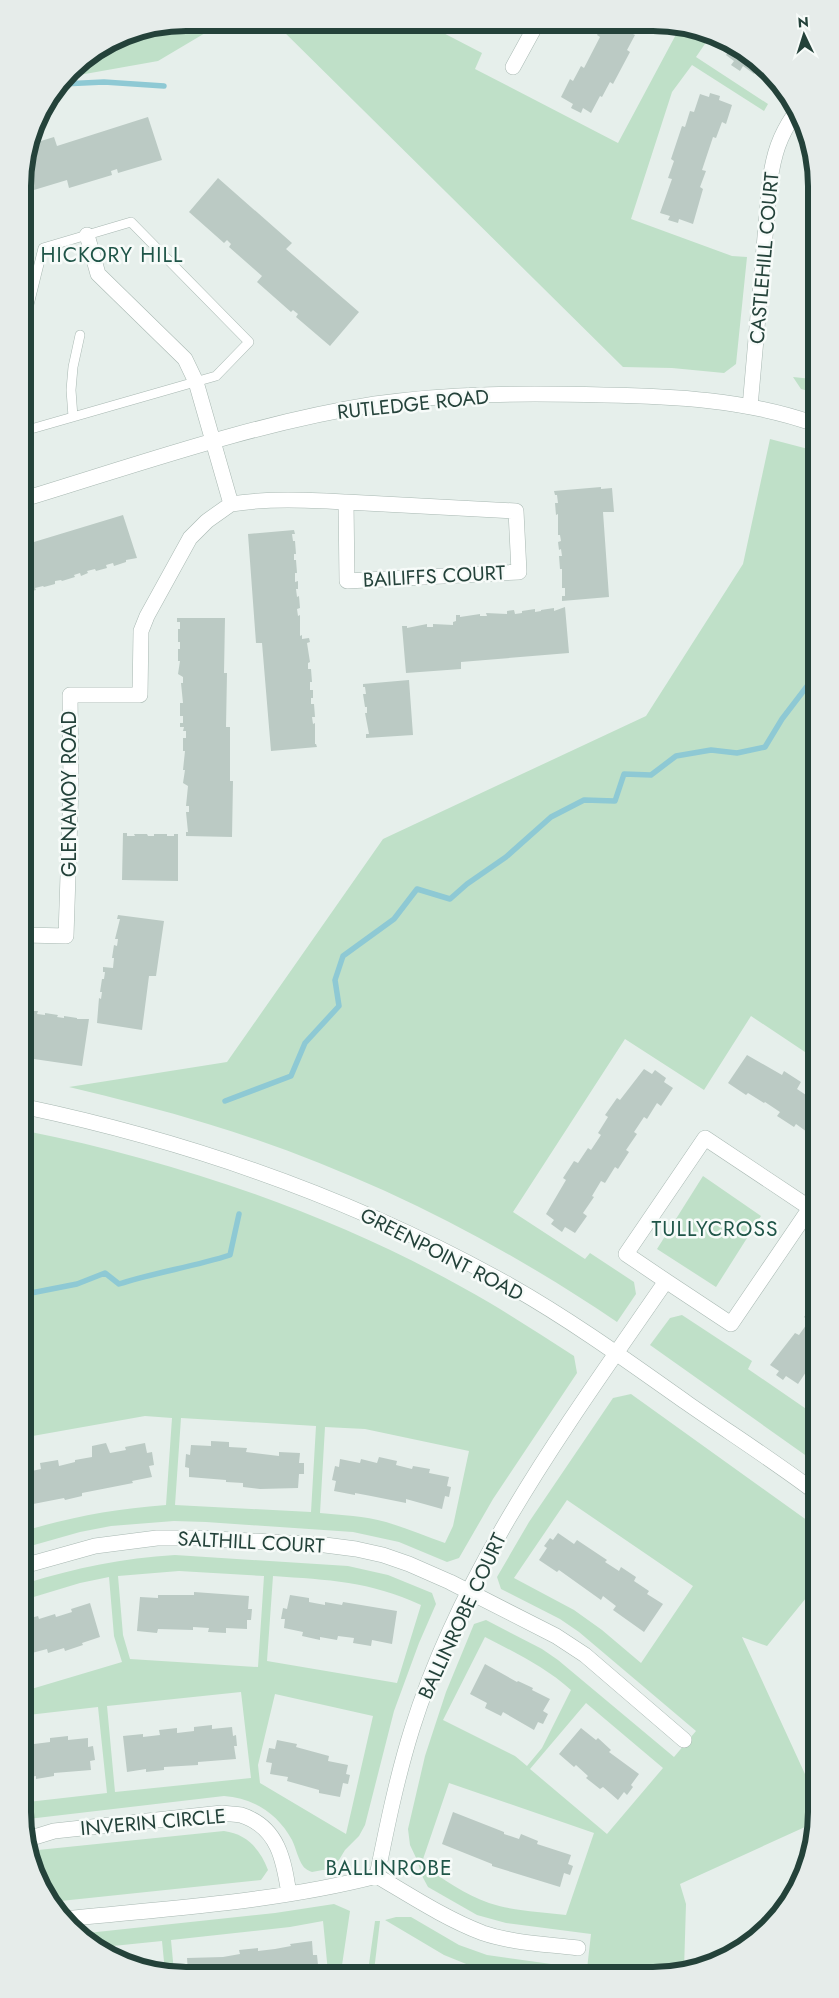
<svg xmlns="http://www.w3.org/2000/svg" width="839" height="1998" font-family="Jost,sans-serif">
	<rect width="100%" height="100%" fill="#e6efeb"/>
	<!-- green -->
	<path fill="#bfe0c8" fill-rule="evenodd" d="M187 23H222L158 61 68 77 78 63 124 35Z
		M275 23 426 24 482 53 475 69 618 143 680 27 678 26H684L711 35 696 57 768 104 764 111 692 65 672 92 631 219 732 256 747 257 736 364 724 373 672 368 623 367Z
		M793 377 812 379V392L801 389Z
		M770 439 812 450 814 1058 751 1016 704 1090 625 1039 513 1212 585 1259 590 1253 634 1282 636 1294 617 1322C492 1237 353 1168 208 1124 162 1110 116 1098 69 1087L227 1062 383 839 646 716 743 564Z
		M26 1131C186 1163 349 1220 490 1303 518 1320 546 1338 574 1356L577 1373 493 1499 459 1558 447 1562 399 1542 353 1532 206 1522 174 1521 111 1526 80 1532 27 1547V1530C76 1516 115 1509 166 1505L172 1418 145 1416 27 1437ZM181 1418 316 1426 311 1512 175 1505ZM325 1427 365 1429 469 1451 453 1526 445 1543C425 1536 406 1528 386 1522 364 1516 342 1515 320 1513Z
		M703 1176 761 1216 716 1287 657 1249Z
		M682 1315 752 1361 748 1369 815 1415V1462L650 1345 670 1318Z
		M631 1394 815 1526V1587L767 1646 742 1637 816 1798V1822L680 1884 686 1904 684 1970 476 1971V1968L444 1955 385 1920 396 1917H411L459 1945 487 1955 587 1969 591 1934 506 1923 477 1915 428 1887 421 1874 418 1862 410 1845 408 1829 425 1756 446 1692 474 1624 486 1620 542 1649 558 1660 674 1757 696 1731 579 1632 560 1619 501 1589 497 1577 529 1522 613 1398ZM567 1500 693 1586 641 1663 602 1630 574 1610 514 1578ZM485 1637C516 1653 545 1667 571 1690L542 1748 527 1766 515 1756 443 1720ZM586 1703 663 1768 607 1834 530 1769ZM449 1783 594 1833 566 1915C541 1912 513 1911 489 1903 465 1895 443 1878 421 1865Z
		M175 1555 348 1566 388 1575 432 1593 436 1604 419 1643 394 1711 365 1825 359 1836 345 1850 339 1860 328 1869 312 1872C309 1871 304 1868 303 1866 298 1859 296 1848 292 1840 278 1814 254 1798 224 1796L28 1819V1802L107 1793 98 1707 28 1715V1690L122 1662 114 1636 109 1577 80 1583 27 1599V1583C76 1568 123 1558 175 1555ZM179 1571 264 1576 258 1667 130 1659 123 1635 118 1576ZM273 1576C329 1580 369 1581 421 1605L397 1683 267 1661ZM241 1692 251 1778 115 1792 107 1706ZM275 1694 373 1716 346 1834 260 1783 258 1765Z
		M224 1831C247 1834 260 1849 268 1870L261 1880 51 1902 45 1894 29 1856 38 1850Z
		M334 1904 350 1911 341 1972H328L323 1921 290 1927 171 1940 174 1972H165L162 1941 103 1947 78 1934 275 1913Z
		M375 1921H380L374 1971H368Z"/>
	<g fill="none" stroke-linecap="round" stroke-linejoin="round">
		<!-- stream -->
		<path stroke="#8ec9d4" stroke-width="5.5" d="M62 84 104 82 164 86
			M225 1101 291 1076 305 1043 339 1006 335 980 343 956 394 919 417 889 450 899 467 884 506 857 551 817 584 800 615 801 624 774 651 775 676 756 711 750 737 753 765 747 782 719 808 685H813
			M26 1294 77 1284 105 1273 119 1284C156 1272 193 1267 230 1255L239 1214"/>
	</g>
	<!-- building -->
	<path fill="#bbcac4" d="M602 25H637L633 34 635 35 627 50 630 52 613 84 610 82 602 97 600 96 591 113 583 108 581 113 571 108 573 104 561 97 570 79 573 81 581 66 584 68 600 37 597 35Z
		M733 45 760 65 754 74 743 66 740 71 731 65 734 61 726 55Z
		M710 93 720 96 719 100 732 105 726 124 722 122 716 138 713 137 702 170 706 171 700 187 703 189 693 224 679 219 678 223 668 220 670 216 660 213 672 179 668 178 674 161 671 159 682 126 685 127 690 111 694 112 700 94 709 97Z
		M148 117 162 160 118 173 117 169 111 171 112 175 69 188 67 180 24 193 23 176 31 144 54 137 57 146Z
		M218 178 292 243 286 249 359 312 330 346 296 317 298 314 293 310 291 312 257 282 262 276 229 247 231 244 227 240 224 243 189 212Z
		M601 487V489L612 488 614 512H603L609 597 562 601V596H565V588H562V569H560L559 556H562L561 549 559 550 558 542 561 541 560 535H558V514L556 515 555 503H558L557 495H555L554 491Z
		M123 515 137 558 126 560V562L114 566 113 563 106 565 107 568 96 571 95 569 87 571 88 573 81 576 80 573 74 575 75 577 62 581 61 580 55 581V584L44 587 43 586 35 588 36 590 32 591 24 566V545Z
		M294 530 295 534H292L293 541H295L296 554H294V560H296L297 573H295V582L298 581V589H296L297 597 299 596 300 608 297 609 298 616 300 615V636L302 635V639L309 638 310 642 307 643 310 662 308 663V669H311L312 682H310V690H313V698H311V704H314L315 717H312L313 724 315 723V744H316L317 747 271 751 262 643H256L248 534Z
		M565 607 569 653 461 662V669L406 673 402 626H407V628L427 624V627H433V624L453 625V622L456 621V615H460V617L480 614V616H487L486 613 507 614V611L514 610 515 614 522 613V611L535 609V612L541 611V610L554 608V611Z
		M177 618H225L224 673H227L226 727H230V781H233L232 837 186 836V832H188L186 812H189V806H186L188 786 183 783 185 770H183L185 751H183V738H186V731H183L184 727H180V723H183V716H180V703H183L181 683H183V677L178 674 180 661H178V649H180V642H178V629H180V622H177Z
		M409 680 413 735 366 738V734H369L365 713H367V707H365L363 694H366L365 687H363V684Z
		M123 833H127V836H135L134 834H147L148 836H154V834H167V836H174V834H178V881L122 880Z
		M118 915 164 921 156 976H149L142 1030 97 1023 99 998 101 999 102 992H100L102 979H104L105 972H103V967L113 968 114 958H112L114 945 117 946 118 939H115L120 919H117Z
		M33 1011H38L37 1014 45 1015V1013L58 1015 57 1017 64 1018V1016L77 1018V1019H89L82 1066 27 1058Z
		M747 1055 782 1075 784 1071 801 1082 797 1089 812 1099 814 1095V1137L796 1124 794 1127 777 1116 780 1112 765 1102 764 1103 748 1093 746 1095 728 1083Z
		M644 1069 652 1074 655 1070 666 1078 664 1082 673 1088 661 1106 657 1103 647 1119 644 1117 634 1132 637 1134 626 1150 629 1152 618 1169 615 1167 605 1183 601 1181 592 1196 594 1197 583 1213 587 1216 575 1233 565 1227 562 1232 551 1224 554 1220 546 1214 566 1180 563 1178 574 1161 578 1163 588 1148 591 1150 601 1135 598 1133 608 1117 605 1115 617 1098 620 1100Z
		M815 1302V1362L811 1367 810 1366 798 1384 786 1376 783 1380 776 1375 779 1371 770 1365 795 1333 799 1335 809 1321 804 1317Z
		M211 1441 229 1442V1447L247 1448 246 1452 279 1456V1452L300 1453 299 1463H304V1474H299L298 1488 260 1489 243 1487V1483L226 1482V1480L189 1477V1468L185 1467 186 1454 190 1455 191 1445 211 1446Z
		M106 1443 110 1453 126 1450 125 1447 145 1443 147 1453 152 1452 154 1465 149 1466 152 1477 132 1481 133 1483 82 1493V1496L65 1500 64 1498 28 1505 27 1472 41 1469 40 1463 58 1460 59 1466 75 1462V1460L92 1457V1446Z
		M379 1457 397 1461 396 1465 412 1469 413 1466 430 1469 429 1473 449 1477 447 1486 451 1487 449 1497 445 1496 442 1509 406 1499V1503L371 1496 355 1493V1495L334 1491 336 1481 332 1480 335 1466 339 1467 340 1459 360 1463 361 1459 377 1463Z
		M558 1533 574 1544 577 1540 607 1560 605 1562 619 1571 621 1567 636 1577 634 1581 649 1591 647 1594 663 1604 644 1632 613 1610 616 1606 603 1596 601 1600 559 1570 557 1572 539 1560 547 1548 544 1546 550 1538 553 1540Z
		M194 1592 249 1596 248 1609H252L251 1620H247V1629L226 1628V1633L208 1632 209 1628 193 1627V1630L158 1629 157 1633 137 1631 140 1597 158 1598V1595H194Z
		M290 1595 309 1598V1602L325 1605V1602L342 1605 343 1602 397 1611 392 1644 372 1640 371 1646 353 1643 354 1638 338 1636 337 1640 320 1637V1640L302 1636 303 1632 284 1628 285 1619H281L283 1608 287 1609Z
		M90 1603 100 1637 82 1643 83 1645 65 1651 64 1648 48 1653 47 1649 28 1654 27 1619 38 1616 39 1619 55 1614 56 1617 72 1612 71 1609Z
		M485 1664 517 1682 518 1681 533 1688 532 1690 550 1699 543 1711 548 1714 543 1724 538 1722 534 1730 503 1712 501 1716 485 1708 487 1703 470 1694Z
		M212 1725V1729L232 1727 233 1736 236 1735 237 1746H234L236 1759 198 1762V1765L164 1767V1770L146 1772V1769L127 1772 123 1736 143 1734V1737L160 1735 159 1730 177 1728V1733L194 1731V1727Z
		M581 1728 596 1740 598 1738 611 1750 609 1752 639 1774 631 1785 633 1787 627 1795 624 1792 618 1800 603 1787 600 1789 586 1778 588 1776 576 1765 574 1767 559 1754Z
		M68 1736V1740L88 1738V1747L93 1746 95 1760 90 1761 91 1770 54 1773V1776L36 1779V1776L28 1777V1739L33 1738 34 1744 50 1742V1738Z
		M277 1740 297 1744 296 1747 329 1756 328 1761 348 1765 346 1774 350 1775 348 1784 343 1783 340 1797 319 1793V1790L287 1781 288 1777 270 1774 272 1763 266 1762 269 1748 275 1749Z
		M453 1812 504 1832V1834L519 1839 521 1834 538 1841 537 1844 571 1855 568 1864 573 1866 570 1875 564 1873 560 1887 492 1866V1864L442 1844Z
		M312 1941 313 1955H317L318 1965H314L315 1972H188L187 1958 223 1957 240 1954 239 1950 258 1948V1951L275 1949 291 1946 290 1944Z
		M150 1962 151 1970 136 1963Z
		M388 1965 408 1968 407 1971H387Z"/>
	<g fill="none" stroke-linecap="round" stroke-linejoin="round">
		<!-- service casing -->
		<g stroke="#a8b8b2" stroke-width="10">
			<path id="service" d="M23 329 43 248 131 222 249 342 216 376 24 431
				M73 417 71 390 73 367 80 335"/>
		</g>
		<!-- minor casing -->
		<g stroke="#a8b8b2" stroke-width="16">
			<path id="minor" d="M513 67 536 25
				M87 235 98 274 185 359 196 382 231 504C270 498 307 500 346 502L347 581 519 572 516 511 346 502
				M750 407 770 180C774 154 779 137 794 115
				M24 499C139 464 255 423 375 404 450 393 528 393 604 395 673 396 746 400 812 423
				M25 935 66 936 71 784 70 695H140L141 631 147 616 190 538 207 521 231 504
				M26 1107C196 1143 357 1200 509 1285 571 1320 629 1362 687 1403 730 1433 774 1461 815 1492
				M27 1565 95 1546 157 1538H197L325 1545 356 1549 383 1555 409 1564 450 1582 556 1636 585 1655 684 1740
				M28 1839 54 1831 222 1813C228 1814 235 1814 241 1815 279 1827 284 1862 289 1894
				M377 1876C387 1826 397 1777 412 1729 464 1563 569 1422 666 1281L731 1324 810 1208 705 1138 626 1254 666 1281
				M377 1876C411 1896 446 1919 483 1933 512 1943 546 1944 578 1948
				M65 1919C170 1908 276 1902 377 1876"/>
		</g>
		<!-- service -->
		<use href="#service" stroke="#fff" stroke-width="9"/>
		<!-- minor -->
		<use href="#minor" stroke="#fff" stroke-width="15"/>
	</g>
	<g text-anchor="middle" stroke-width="5" stroke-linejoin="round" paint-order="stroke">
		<!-- street labels -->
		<g font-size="20" fill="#24423a" stroke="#f7fbf9">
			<text transform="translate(764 258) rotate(-85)" y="7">CASTLEHILL COURT</text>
			<text transform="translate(413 404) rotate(-6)" y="7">RUTLEDGE ROAD</text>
			<text transform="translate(434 576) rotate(-3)" y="7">BAILIFFS COURT</text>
			<text transform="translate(69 794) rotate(-90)" y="7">GLENAMOY ROAD</text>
			<text transform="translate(442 1254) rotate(27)" y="7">GREENPOINT ROAD</text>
			<text transform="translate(251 1542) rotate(3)" y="7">SALTHILL COURT</text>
			<text transform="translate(462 1616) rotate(-65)" y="7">BALLINROBE COURT</text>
			<text transform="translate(153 1822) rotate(-5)" y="7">INVERIN CIRCLE</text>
		</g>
		<!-- neighbourhood labels -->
		<g font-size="21" letter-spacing="1" fill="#1f5548" stroke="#f7fbf9">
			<text x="112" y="262">HICKORY HILL</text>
			<text x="715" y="1236">TULLYCROSS</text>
			<text x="389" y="1875">BALLINROBE</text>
		</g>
	</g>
	<!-- crop -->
	<path d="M0 0H839V1998H0ZM186 31H653A155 155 0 0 1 808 186V1812A155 155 0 0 1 653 1967H186A155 155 0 0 1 31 1812V186A155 155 0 0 1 186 31Z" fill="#e6ecea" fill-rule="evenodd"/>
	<path fill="none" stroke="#24423a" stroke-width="6" d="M186 31H653A155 155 0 0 1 808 186V1812A155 155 0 0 1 653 1967H186A155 155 0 0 1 31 1812V186A155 155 0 0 1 186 31Z"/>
	<!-- north arrow -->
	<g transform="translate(804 35) rotate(356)" stroke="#f7fbf9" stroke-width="4" paint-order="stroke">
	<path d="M0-4L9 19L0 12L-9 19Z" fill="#24423a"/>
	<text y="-8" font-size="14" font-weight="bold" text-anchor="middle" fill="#24423a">N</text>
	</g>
</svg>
